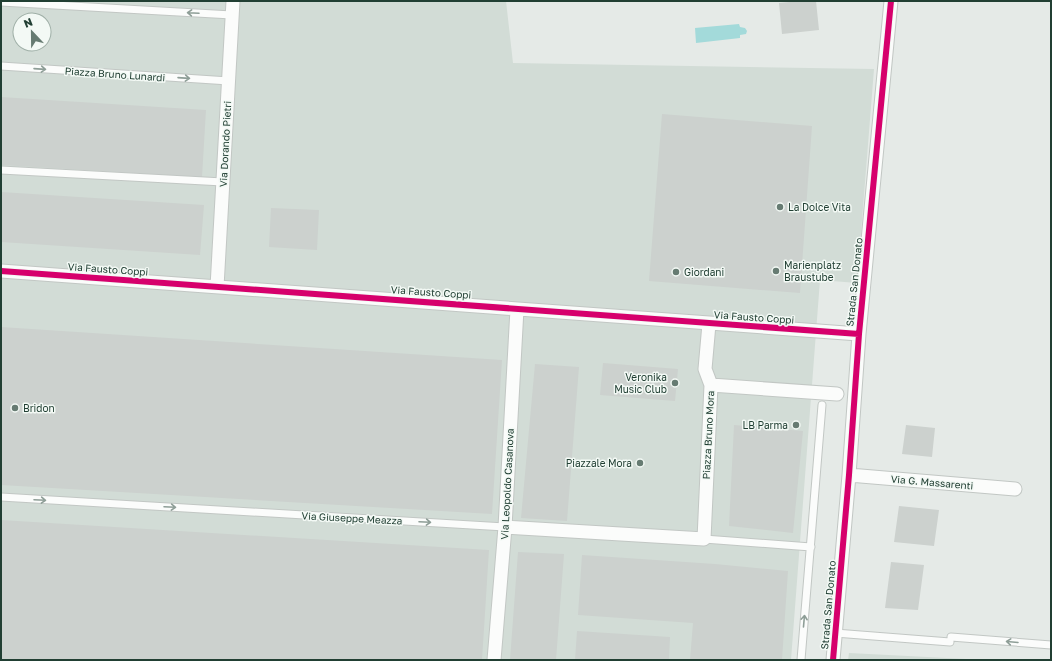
<svg xmlns="http://www.w3.org/2000/svg" width="1052" height="661" font-family="'Golos Text',sans-serif">
	<rect width="100%" height="100%" fill="#e5eae7"/>
	<!-- built -->
	<path fill="#d2dcd6" fill-rule="evenodd" d="M1 1H506L513 63 874 69 857 283 820 280 791 660H1ZM20 20H44V44H20Z
		M849 653 986 660H848Z"/>
	<!-- water -->
	<path fill="#a3dada" d="M739 24 740 27 745 28 747 31 746 34 740 35V38L696 43 695 28Z"/>
	<!-- building -->
	<path fill="#ccd1ce" d="M800 1H816L819 30 782 34 779 3Z
		M1 97 206 110 202 177 1 165Z
		M662 114 812 126 800 293 649 281Z
		M1 192 204 205 200 255 1 242Z
		M271 208 319 210 317 250 269 247Z
		M1 327 502 360 492 514 1 485Z
		M603 363 678 369 675 401 600 395Z
		M535 364 579 367 567 521 521 518Z
		M734 425 803 431 793 533 729 526Z
		M906 425 935 428 932 457 902 454Z
		M899 506 939 510 934 546 894 542Z
		M1 520 489 550 482 660H1Z
		M518 552 564 554 556 660H510Z
		M582 555 715 564 788 571 782 660H690L693 623 578 615Z
		M891 562 924 565 918 610 885 608Z
		M577 631 670 637 669 660H575Z"/>
	<g fill="none" stroke-linecap="round" stroke-linejoin="round">
		<!-- service casing -->
		<g stroke="#c2c7c4" stroke-width="9">
			<path id="service" d="M1 2 232 15
				M1 66 229 81
				M1 170 223 182
				M1 497 505 527
				M704 539 811 547
				M835 633 950 642
				M951 637 1051 645
				M801 660 822 405"/>
		</g>
		<!-- minor casing -->
		<g stroke="#c2c7c4" stroke-width="15">
			<path id="minor" d="M1 271 859 334
				M217 287 233 1
				M709 324 705 369 711 385
				M849 475 1015 489
				M505 527 704 539 711 385 837 394
				M494 660 505 527 517 309
				M833 660 849 475 859 334 891 1"/>
		</g>
		<!-- service -->
		<use href="#service" stroke="#fbfcfb" stroke-width="7"/>
		<!-- minor -->
		<use href="#minor" stroke="#fbfcfb" stroke-width="13"/>
		<!-- cycleway casing -->
		<g stroke="#f3f9f5" stroke-width="8">
			<path id="cycleway" d="M1 271 859 334
				M833 660 849 475 859 334 891 1"/>
		</g>
		<!-- cycleway -->
		<use href="#cycleway" stroke="#d6006c" stroke-width="6"/>
	</g>
	<!-- one-way arrows -->
	<defs><path id="oneway-shaft" d="M-6 0H5M1.5-3L5.5 0L1.5 3" fill="none" stroke-width="1.6" stroke-linecap="round" stroke-linejoin="round"/></defs>
	<g stroke="#8e9e97">
		<use href="#oneway-shaft" transform="translate(193 13) rotate(-177)"/>
		<use href="#oneway-shaft" transform="translate(40 69) rotate(4)"/>
		<use href="#oneway-shaft" transform="translate(184 78) rotate(4)"/>
		<use href="#oneway-shaft" transform="translate(40 500) rotate(3)"/>
		<use href="#oneway-shaft" transform="translate(170 507) rotate(3)"/>
		<use href="#oneway-shaft" transform="translate(425 522) rotate(3)"/>
		<use href="#oneway-shaft" transform="translate(804 621) rotate(-85)"/>
		<use href="#oneway-shaft" transform="translate(1012 642) rotate(-175)"/>
	</g>
	<!-- markers -->
	<g fill="#667b72" stroke="#f3f9f5" stroke-width="1.5">
		<circle cx="780" cy="207" r="4"/>
		<circle cx="776" cy="271" r="4"/>
		<circle cx="676" cy="272" r="4"/>
		<circle cx="675" cy="383" r="4"/>
		<circle cx="15" cy="408" r="4"/>
		<circle cx="796" cy="425" r="4"/>
		<circle cx="640" cy="463" r="4"/>
	</g>
	<g text-anchor="middle" stroke-width="3" stroke-linejoin="round" paint-order="stroke">
		<!-- street labels -->
		<g font-size="10" fill="#213f33" stroke="#f3f9f5">
			<text transform="translate(115 74) rotate(4)" y="4">Piazza Bruno Lunardi</text>
			<text transform="translate(225 144) rotate(-87)" y="4">Via Dorando Pietri</text>
			<text transform="translate(108 269) rotate(4)" y="4">Via Fausto Coppi</text>
			<text transform="translate(854 282) rotate(-84)" y="4">Strada San Donato</text>
			<text transform="translate(431 292) rotate(4)" y="4">Via Fausto Coppi</text>
			<text transform="translate(754 317) rotate(4)" y="4">Via Fausto Coppi</text>
			<text transform="translate(708 435) rotate(-87)" y="4">Piazza Bruno Mora</text>
			<text transform="translate(932 482) rotate(5)" y="4">Via G. Massarenti</text>
			<text transform="translate(507 484) rotate(-87)" y="4">Via Leopoldo Casanova</text>
			<text transform="translate(352 518) rotate(3)" y="4">Via Giuseppe Meazza</text>
			<text transform="translate(828 605) rotate(-85)" y="4">Strada San Donato</text>
		</g>
		<!-- poi labels -->
		<g font-size="10" fill="#213f33" stroke="#f3f9f5" text-anchor="start">
			<text x="788" y="211">La Dolce Vita</text>
			<text x="784" y="269">Marienplatz<tspan x="784" dy="12">Braustube</tspan></text>
			<text x="684" y="276">Giordani</text>
			<text x="667" y="381" text-anchor="end">Veronika<tspan x="667" dy="12">Music Club</tspan></text>
			<text x="23" y="412">Bridon</text>
			<text x="788" y="429" text-anchor="end">LB Parma</text>
			<text x="632" y="467" text-anchor="end">Piazzale Mora</text>
		</g>
	</g>
	<!-- border -->
	<rect width="1052" height="661" fill="none" stroke="#213f33" stroke-width="4"/>
	<!-- north arrow -->
	<g transform="translate(32 32) rotate(338)"><circle r="19" fill="#f3f9f5" stroke="#9fafa7"/>
	<path d="M0-3L7 15L0 10L-7 15Z" fill="#667b72"/>
	<text y="-6" font-size="11" font-weight="bold" text-anchor="middle" fill="#213f33">N</text>
	</g>
</svg>
